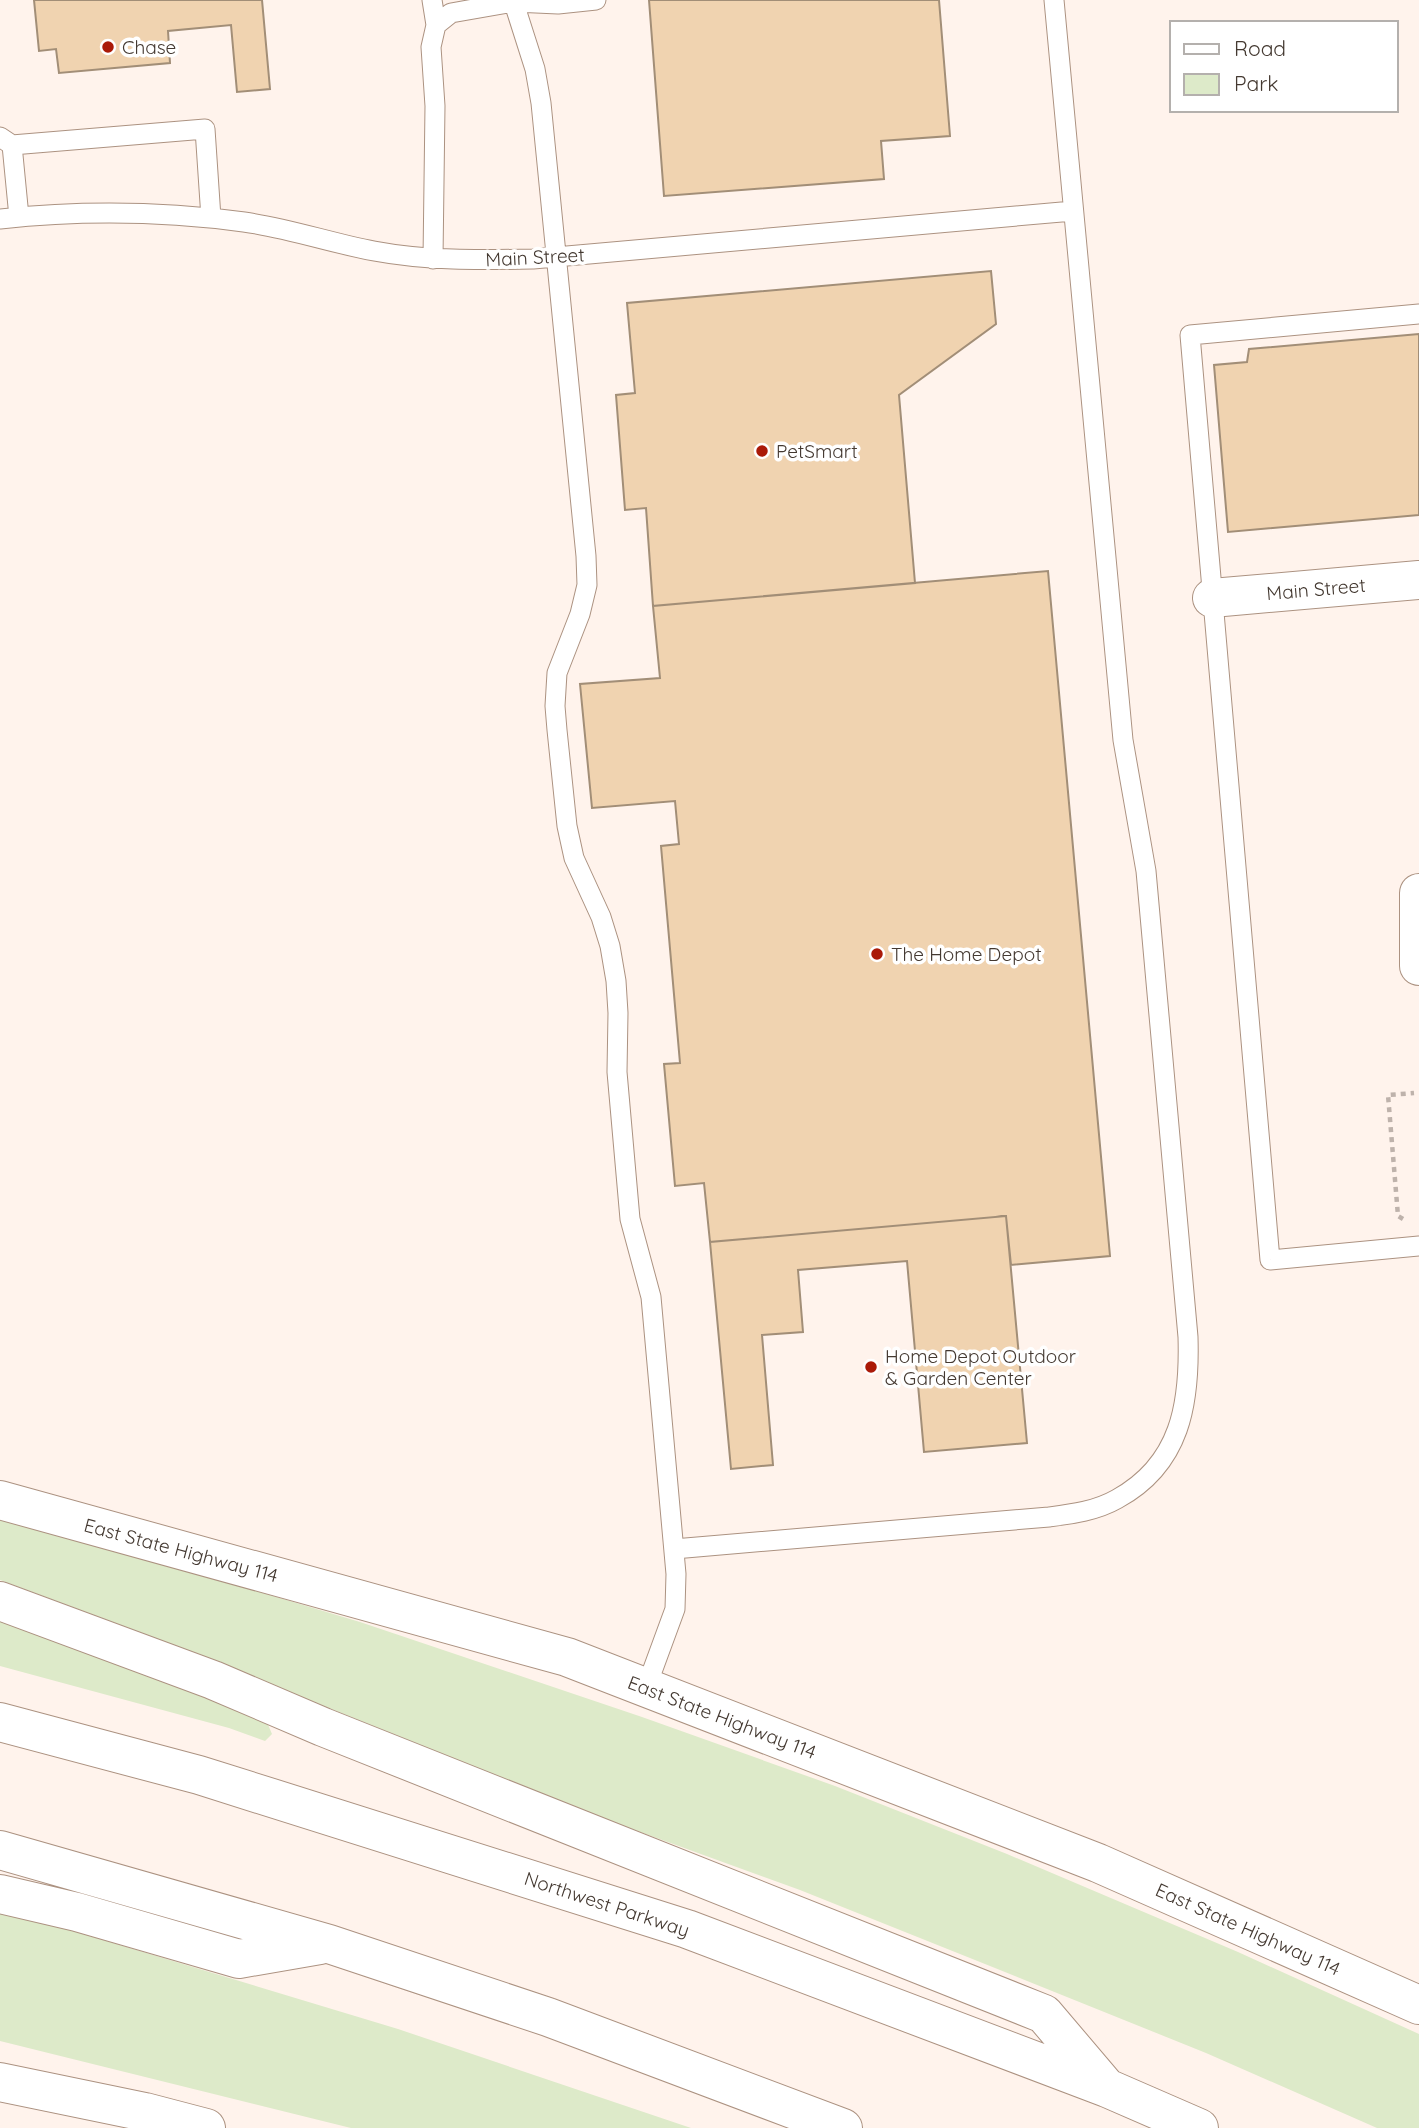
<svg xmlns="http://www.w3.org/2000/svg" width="1419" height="2128" font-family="Quicksand,sans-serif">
	<rect width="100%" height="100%" fill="#fff3ec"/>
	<!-- green -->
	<path fill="#ddeac9" d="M0 1519 156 1561 360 1622 642 1717 835 1786 1007 1854 1238 1952 1419 2034V2128H1377L1206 2053 985 1964 800 1890 610 1821 142 1633 0 1580Z
		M0 1615 266 1720 272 1734 265 1741 229 1728 0 1666Z
		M0 1912 57 1926 398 2029 691 2128H351L0 2041Z"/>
	<!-- building -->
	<path fill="#f0d3b0" stroke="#a28e77" stroke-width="2" d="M34 0H262L270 89 237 92 231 25 168 31 170 63 59 73 56 49 39 51Z
		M649 0H939L950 136 881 141 884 179 664 196Z
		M991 271 996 324 899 395 915 583 653 606 646 508 625 510 616 395 635 393 627 303Z
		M1419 334V515L1228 532 1214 365 1247 362 1249 349Z
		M1048 571 1110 1256 1011 1265 1006 1216 710 1242 704 1183 675 1186 664 1064 680 1063 661 846 679 844 675 801 592 808 580 684 660 678 653 606Z
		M1006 1216 1027 1443 924 1452 907 1261 798 1270 803 1332 762 1335 773 1465 731 1469 710 1242Z"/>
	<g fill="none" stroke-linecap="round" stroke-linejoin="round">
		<!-- service casing -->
		<g stroke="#ac9281" stroke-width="21">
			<path id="service" d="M432 0 436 25
				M513 0 535 69 541 103 586 556 587 585 580 614 557 673 555 706 557 730 567 826 574 858 601 917 610 946 616 981 618 1013 617 1072 630 1219 651 1297 676 1574 675 1609 646 1688
				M0 137 12 145 19 217
				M12 145 205 129 211 218
				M0 219C82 210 162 211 244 222 288 228 331 243 374 251 427 261 479 260 533 259L1073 211
				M433 259 435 106 431 47 436 25 451 13 514 2 558 4 596 0
				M1419 314 1190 335 1270 1260 1419 1246
				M674 1549 1049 1517C1072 1514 1096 1511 1117 1499 1181 1464 1190 1403 1188 1337L1146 871 1123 740 1054 0"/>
		</g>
		<!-- minor casing -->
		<g stroke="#ac9281" stroke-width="40">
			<path id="minor" d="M1212 598 1419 580
				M1419 893V966"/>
		</g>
		<!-- secondary casing -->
		<g stroke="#ac9281" stroke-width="40">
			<path id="secondary" d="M0 1500 567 1657 1098 1863 1419 2005
				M0 2082 145 2112 206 2128"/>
		</g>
		<!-- motorway casing -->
		<g stroke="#ac9281" stroke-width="40">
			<path id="motorway" d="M0 1601 213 1680 323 1727 1044 2014 1106 2087
				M0 1722 199 1775 687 1929 1107 2088 1199 2128
				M0 1850 329 1944 548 2017 843 2128
				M0 1894 77 1912 239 1959 320 1945"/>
		</g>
		<!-- path -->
		<path stroke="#beb2ab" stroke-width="4.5" stroke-dasharray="5 5" stroke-linecap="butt" d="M1403 1219 1398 1216 1388 1095 1414 1093"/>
		<!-- service -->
		<use href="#service" stroke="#fff" stroke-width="19"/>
		<!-- minor -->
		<use href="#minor" stroke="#fff" stroke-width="38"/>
		<!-- secondary -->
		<use href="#secondary" stroke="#fff" stroke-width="38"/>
		<!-- motorway -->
		<use href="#motorway" stroke="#fff" stroke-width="38"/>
	</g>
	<!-- markers -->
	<g fill="#aa1a08" stroke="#fff" stroke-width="2.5">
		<circle cx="108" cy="47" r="7"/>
		<circle cx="762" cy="451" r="7"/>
		<circle cx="877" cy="954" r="7"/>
		<circle cx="871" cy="1367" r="7"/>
	</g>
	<g text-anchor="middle" stroke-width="7" stroke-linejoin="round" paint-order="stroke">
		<!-- poi labels -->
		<g font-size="19" fill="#443931" stroke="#fff" text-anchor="start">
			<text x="122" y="54">Chase</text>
			<text x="776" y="458">PetSmart</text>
			<text x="891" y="961">The Home Depot</text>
			<text x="885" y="1363">Home Depot Outdoor<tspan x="885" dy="22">&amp; Garden Center</tspan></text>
		</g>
		<!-- street labels -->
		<g font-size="19" fill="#443931" stroke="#fff">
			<text transform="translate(535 257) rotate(-3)" y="7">Main Street</text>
			<text transform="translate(1316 589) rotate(-5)" y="7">Main Street</text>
			<text transform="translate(181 1550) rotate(15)" y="7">East State Highway 114</text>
			<text transform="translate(722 1717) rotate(21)" y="7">East State Highway 114</text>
			<text transform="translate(607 1904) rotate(18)" y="7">Northwest Parkway</text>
			<text transform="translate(1248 1929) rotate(24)" y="7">East State Highway 114</text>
		</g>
	</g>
	<!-- legend -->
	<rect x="1170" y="21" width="228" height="91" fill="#ffffff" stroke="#b4b0ad" stroke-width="2"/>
	<rect x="1184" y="44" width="35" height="10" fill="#ffffff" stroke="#b4b0ad" stroke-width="2"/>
	<text x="1234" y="56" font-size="21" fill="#443931">Road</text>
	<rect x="1184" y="74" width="35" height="21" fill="#ddeac9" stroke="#b4b0ad" stroke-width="2"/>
	<text x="1234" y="91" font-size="21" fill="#443931">Park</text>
</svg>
